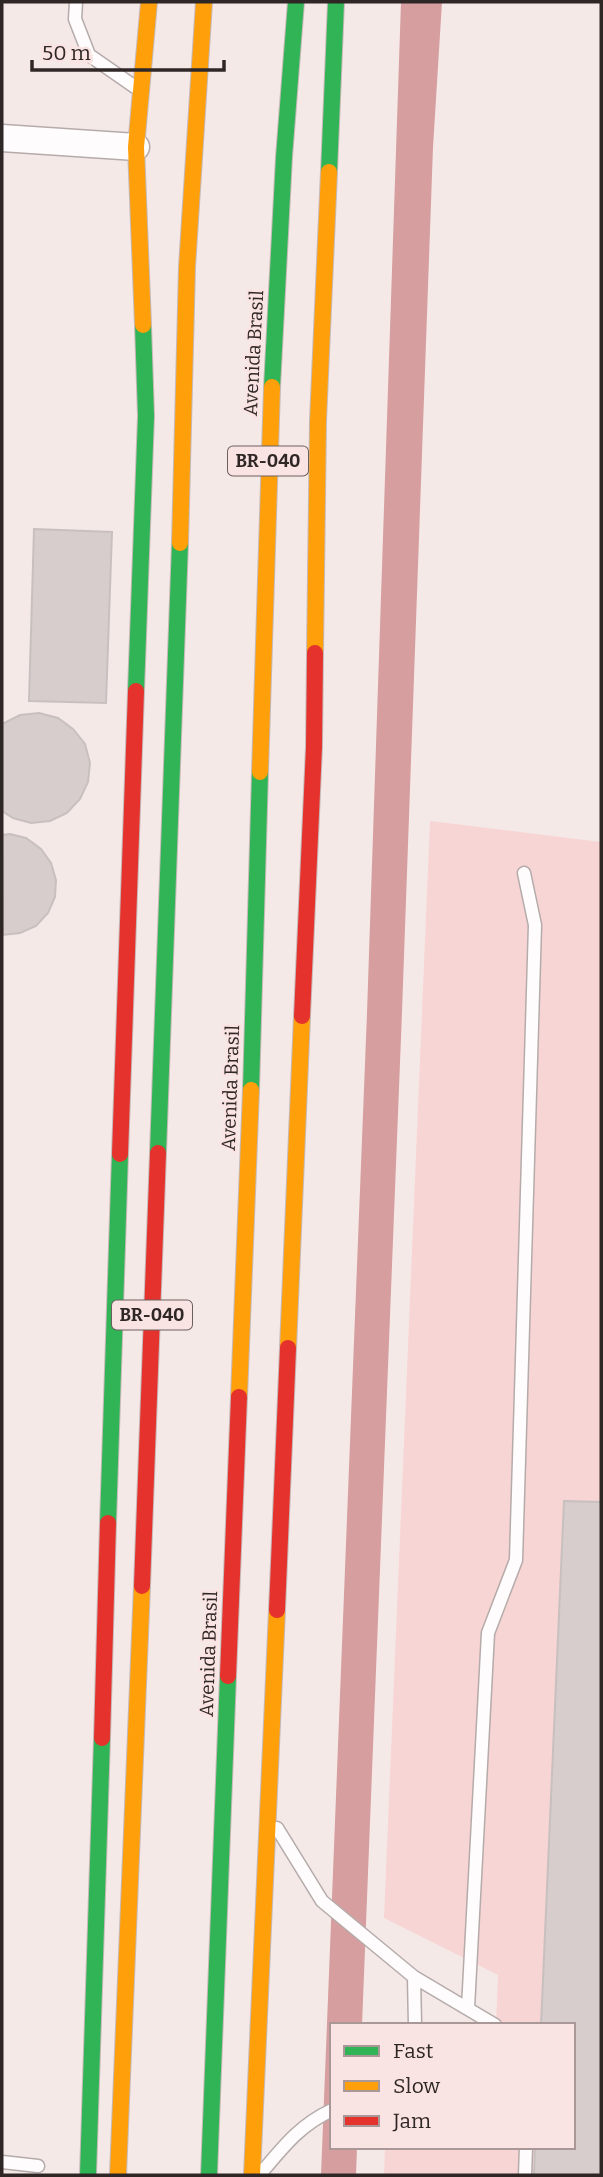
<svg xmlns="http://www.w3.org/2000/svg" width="603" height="2177" font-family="Bitter,serif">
	<rect width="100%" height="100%" fill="#f5e9e8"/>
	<!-- green -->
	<path fill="#f7d5d4" d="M430 821 601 842V2175H384L385 2147H573V2025H496L498 1975 384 1918Z"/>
	<!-- water -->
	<path fill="#d69e9e" d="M401 2H442L433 147 402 1012 362 2025H332V2147H357L356 2175H321L367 1013Z"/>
	<!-- building -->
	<path fill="#d6cdcc" stroke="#c8c0bf" stroke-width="2" d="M34 529 112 532 106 703 29 701Z
		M39 713 58 718 73 729 85 744 90 763 88 782 80 799 67 813 50 821 31 823 13 818 2 811V724L20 715Z
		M10 834 26 838 41 849 51 863 56 880 55 897 48 913 36 926 20 933 3 935 2 835Z
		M564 1501 601 1502V2175H534L535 2147H573V2025H541Z"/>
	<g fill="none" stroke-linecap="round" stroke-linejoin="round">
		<!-- lane casing -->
		<g stroke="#b5abaa" stroke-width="15">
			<path id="lane" d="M76 2 75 19 89 55 135 87
				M277 1828 322 1901 414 1977 495 2025
				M414 1977 415 2025
				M468 2008 488 1633 516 1560 535 925 524 873
				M2 2162 38 2166
				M262 2172C284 2146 300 2125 332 2110
				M525 2175 526 2147"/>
		</g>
		<!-- street casing -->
		<g stroke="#b5abaa" stroke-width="29">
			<path id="street" d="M2 138 136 147"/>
		</g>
		<!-- fast casing -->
		<g stroke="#c6b9b8" stroke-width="18">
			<path id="fast" d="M329 172 336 2
				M272 387 284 157 296 2
				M136 691 146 416 143 325
				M251 1090 260 772
				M158 1153 180 543
				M108 1523 120 1154
				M88 2175 102 1738
				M209 2175 228 1676"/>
		</g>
		<!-- slow casing -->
		<g stroke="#c6b9b8" stroke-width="18">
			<path id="slow" d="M143 325 136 147 149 2
				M180 543 187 267 204 2
				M315 653 318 421 329 172
				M260 772 272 387
				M288 1348 302 1016
				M239 1397 251 1090
				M118 2175 142 1586
				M252 2175 277 1610"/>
		</g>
		<!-- jam casing -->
		<g stroke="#c6b9b8" stroke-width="18">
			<path id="jam" d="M302 1016 314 747 315 653
				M120 1154 136 691
				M142 1586 158 1153
				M277 1610 288 1348
				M228 1676 239 1397
				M102 1738 108 1523"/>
		</g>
		<!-- lane -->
		<use href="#lane" stroke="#fefcfc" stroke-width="12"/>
		<!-- street -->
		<use href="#street" stroke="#fefcfc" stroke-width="26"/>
		<!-- fast -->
		<use href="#fast" stroke="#30b455" stroke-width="16"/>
		<!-- slow -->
		<use href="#slow" stroke="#ff9f0a" stroke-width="16"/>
		<!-- jam -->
		<use href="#jam" stroke="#e5322d" stroke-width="16"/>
	</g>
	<g text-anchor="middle" stroke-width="5" stroke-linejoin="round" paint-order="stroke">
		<!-- shield labels -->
		<g fill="#fae4e3" stroke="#6c605f" stroke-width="2">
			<rect x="228" y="446.5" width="80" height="29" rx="5"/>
			<rect x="112" y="1300.5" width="80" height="29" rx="5"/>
		</g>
		<g font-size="18" font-weight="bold" fill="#2f2726">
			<text x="268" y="467">BR-040</text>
			<text x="152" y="1321">BR-040</text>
		</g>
		<!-- street labels -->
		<g font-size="19" fill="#2f2726" stroke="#fae4e3">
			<text transform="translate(253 353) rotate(-87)" y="7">Avenida Brasil</text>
			<text transform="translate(230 1088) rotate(-88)" y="7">Avenida Brasil</text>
			<text transform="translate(208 1654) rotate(-88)" y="7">Avenida Brasil</text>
		</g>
	</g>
	<!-- border -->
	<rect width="603" height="2177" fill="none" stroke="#2f2726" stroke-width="7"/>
	<!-- legend -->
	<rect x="330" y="2023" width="245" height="126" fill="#fae4e3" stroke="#a99897" stroke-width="2"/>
	<rect x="344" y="2046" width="35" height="10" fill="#30b455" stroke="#a99897" stroke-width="2"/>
	<text x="393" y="2058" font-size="21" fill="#2f2726">Fast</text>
	<rect x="344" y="2081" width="35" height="10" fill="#ff9f0a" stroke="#a99897" stroke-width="2"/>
	<text x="393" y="2093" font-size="21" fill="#2f2726">Slow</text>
	<rect x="344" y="2116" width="35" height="10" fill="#e5322d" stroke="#a99897" stroke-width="2"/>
	<text x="393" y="2128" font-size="21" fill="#2f2726">Jam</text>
	<!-- scale -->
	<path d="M32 60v10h192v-10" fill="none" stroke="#2f2726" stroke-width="3.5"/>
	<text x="42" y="60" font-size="21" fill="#2f2726" stroke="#fae4e3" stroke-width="5" paint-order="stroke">50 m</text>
</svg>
